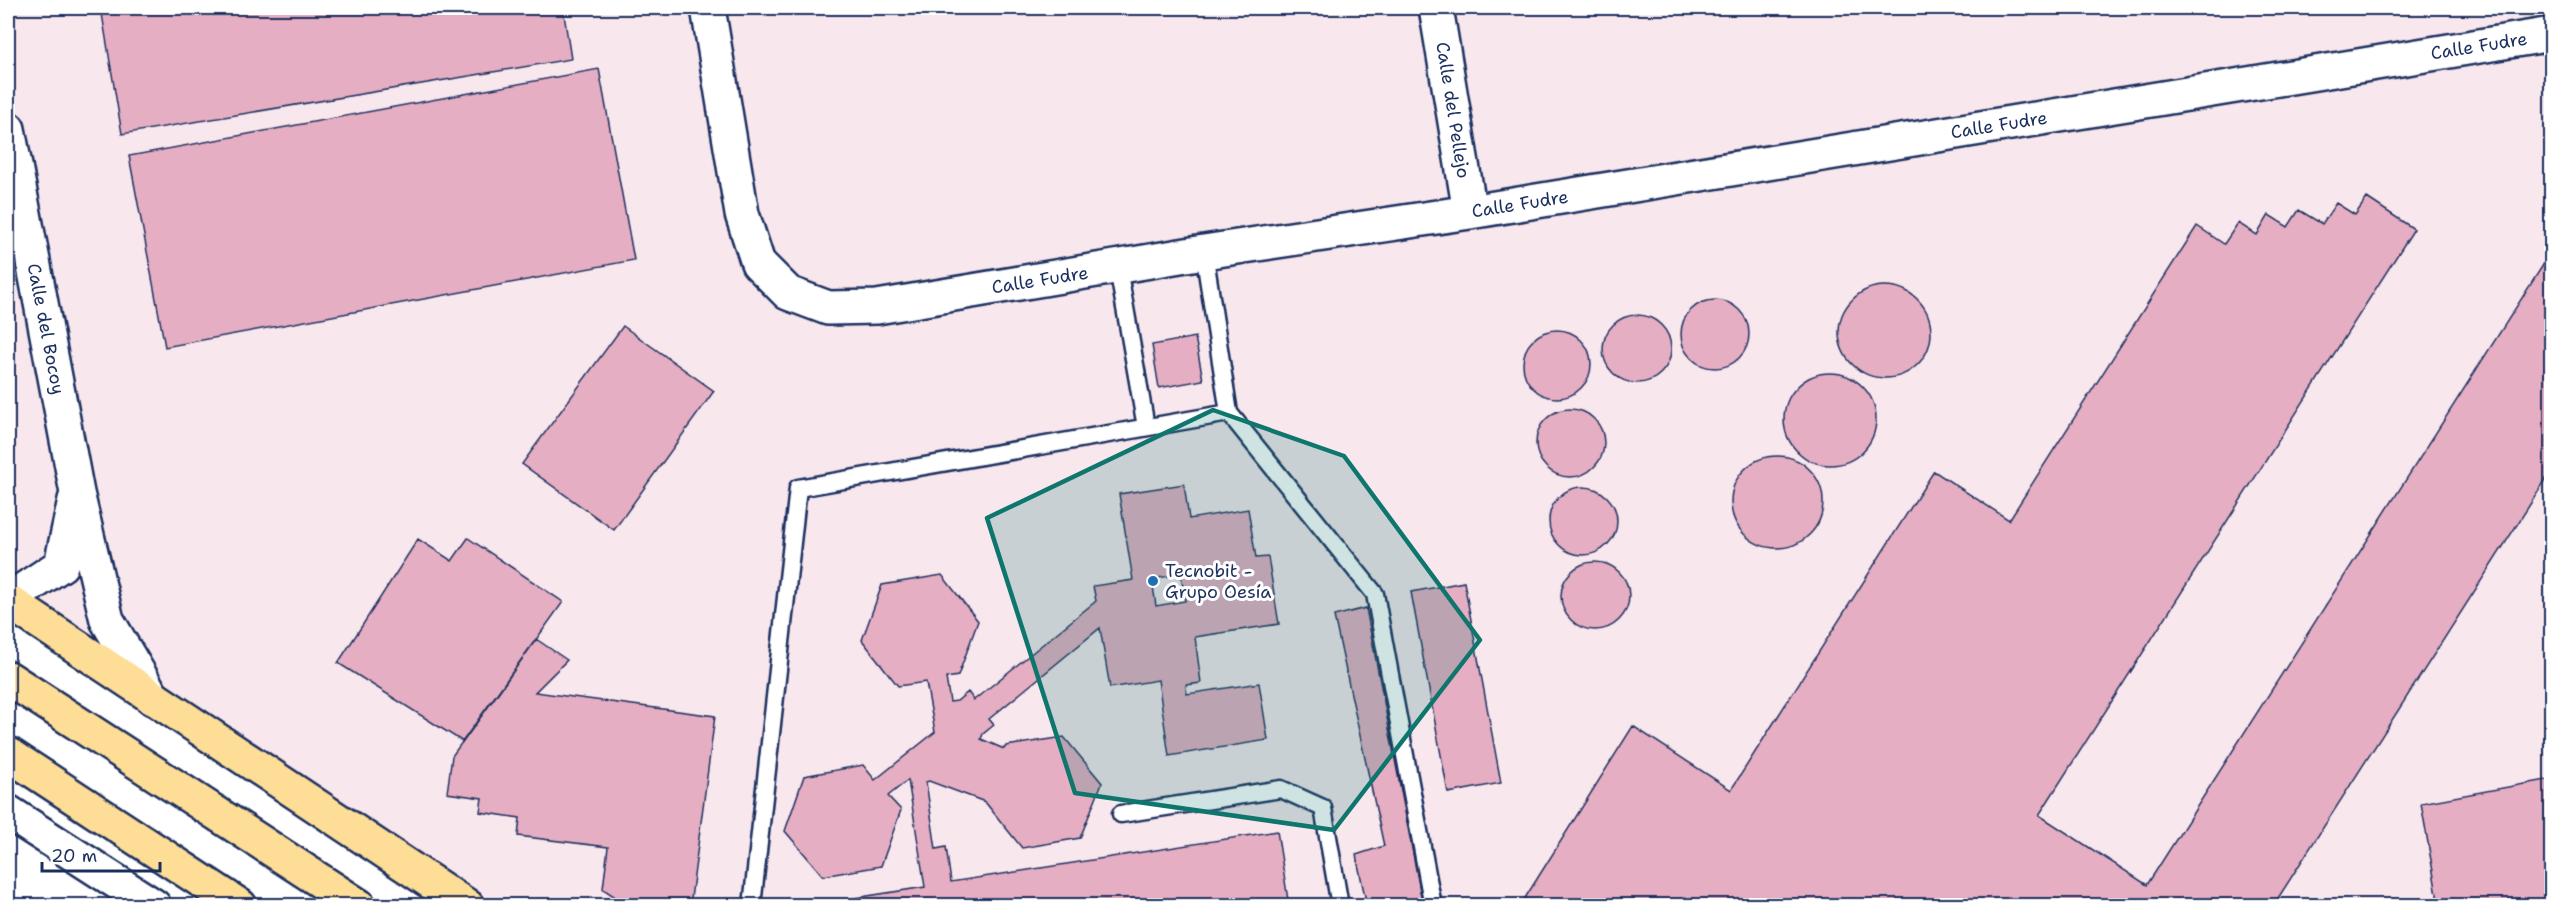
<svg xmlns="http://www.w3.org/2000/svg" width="2559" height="913" font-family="'Shantell Sans',sans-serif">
	<rect width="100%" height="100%" fill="#fff"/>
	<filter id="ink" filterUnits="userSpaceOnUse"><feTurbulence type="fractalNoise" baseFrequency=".0167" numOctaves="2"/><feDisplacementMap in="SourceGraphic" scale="12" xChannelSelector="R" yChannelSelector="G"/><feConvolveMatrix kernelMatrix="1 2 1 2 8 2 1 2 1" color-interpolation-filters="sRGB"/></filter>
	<g filter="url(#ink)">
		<!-- built -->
		<path fill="#f8e7ed" d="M8 8H2551V905H474L8 608Z"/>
		<!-- building -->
		<path fill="#e6aec2" stroke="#1b2f5e" stroke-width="1.5" fill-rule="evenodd" d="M101 8H563L571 59 122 134Z
			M599 69 634 260 165 347 129 156Z
			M2367 198 2414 229 2039 815 2147 885 2552 251V470L2273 906H1520L1633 726 1731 790 1934 471 2009 520 2197 226 2224 244 2238 223 2257 235 2269 215 2288 227 2299 210 2322 224 2336 203 2355 215Z
			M1839 332a46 46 0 1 1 92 0a46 46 0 1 1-92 0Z
			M1681 334a34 34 0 1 1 68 0a34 34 0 1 1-68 0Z
			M1603 349a34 34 0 1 1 68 0a34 34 0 1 1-68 0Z
			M623 326 714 391 614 530 522 464Z
			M1523 364a34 34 0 1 1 68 0a34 34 0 1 1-68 0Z
			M1195 337 1203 380 1159 388 1152 345Z
			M1784 419a46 46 0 1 1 92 0a46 46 0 1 1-92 0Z
			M1536 443a34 34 0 1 1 68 0a34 34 0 1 1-68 0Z
			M1731 502a46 46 0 1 1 92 0a46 46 0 1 1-92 0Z
			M1184 484 1189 519 1248 509 1256 558 1268 557 1279 624 1195 637 1201 683 1186 685 1187 694 1259 683 1268 740 1169 756 1158 680 1110 688 1100 628 989 719 994 725 983 734 981 739 1004 749 1006 746 1064 737 1102 783 1080 838 1022 848 985 802 929 781 926 782 936 849 946 847 951 882 1277 831 1289 906H803L925 887 908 780 888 796 901 810 881 866 823 876 785 831 804 776 863 765 875 780 935 732 926 682 898 686 862 640 882 585 942 575 978 621 958 676 946 678 950 702 957 701 968 692 974 700 1096 601 1093 586 1133 580 1119 494ZM1181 574 1185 601 1156 606 1152 579Z
			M1549 521a34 34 0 1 1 68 0a34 34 0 1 1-68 0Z
			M468 538 563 602 463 742 338 663 418 539 452 561Z
			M1561 596a34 34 0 1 1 68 0a34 34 0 1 1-68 0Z
			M1464 582 1501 783 1448 793 1411 592Z
			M1366 608 1423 906H1367L1356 855 1384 846 1334 616Z
			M536 639 567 660 535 692 715 716 690 906H629L603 889 608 847 518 836 520 818 480 812 482 798 447 793 452 756Z
			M2552 779V906H2439L2421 803Z"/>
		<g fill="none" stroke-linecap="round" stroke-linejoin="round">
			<!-- lane casing -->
			<g stroke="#1b2f5e" stroke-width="21">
				<path id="lane" d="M1204 252 1229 413 1375 594 1433 906
					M1118 268 1146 427
					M1121 814 1281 789 1323 808 1340 906
					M752 906 798 488 1229 413"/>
			</g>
			<!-- street casing -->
			<g stroke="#1b2f5e" stroke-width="38">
				<path id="street" d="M708 8 742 214 758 263 788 293 828 308 877 307 1204 252 1470 212 2552 34
					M1436 8 1470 212
					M8 129 77 493 107 620 153 698
					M8 600 61 565 75 500
					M8 812 154 906"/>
			</g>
			<!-- highway casing -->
			<g stroke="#1b2f5e" stroke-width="38">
				<path id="highway" d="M8 601 467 906
					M8 678 359 906
					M8 754 240 906"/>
			</g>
			<!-- lane -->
			<use href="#lane" stroke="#fff" stroke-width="16"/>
			<!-- street -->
			<use href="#street" stroke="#fff" stroke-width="33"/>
			<!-- highway -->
			<use href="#highway" stroke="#fedd96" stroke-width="33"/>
		</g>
	</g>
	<!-- marked area -->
	<path fill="#0f766e" fill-opacity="0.2" stroke="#0f766e" stroke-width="4.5" stroke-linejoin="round" d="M1213 410 1344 456 1480 640 1334 830 1075 793 987 518Z"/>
	<!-- markers -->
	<circle fill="#1f6fb2" stroke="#fff" stroke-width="2" cx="1153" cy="581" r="6"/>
	<g text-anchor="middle" stroke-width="6" stroke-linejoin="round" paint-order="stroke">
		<!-- street labels -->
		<g font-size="18" fill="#1b2f5e" stroke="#fff">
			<text transform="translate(2479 46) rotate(-9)" y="6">Calle Fudre</text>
			<text transform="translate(1453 110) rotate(81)" y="6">Calle del Pellejo</text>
			<text transform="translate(1999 125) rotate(-9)" y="6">Calle Fudre</text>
			<text transform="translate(1520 204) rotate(-9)" y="6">Calle Fudre</text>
			<text transform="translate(1040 280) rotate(-9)" y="6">Calle Fudre</text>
			<text transform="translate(46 329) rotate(79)" y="6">Calle del Bocoy</text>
		</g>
		<!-- poi labels -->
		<g font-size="18" fill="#1b2f5e" stroke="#fff" text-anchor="start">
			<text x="1165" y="577">Tecnobit -<tspan x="1165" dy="21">Grupo Oesía</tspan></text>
		</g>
	</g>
	<!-- margin -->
	<rect width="2559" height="913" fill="none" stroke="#fff" stroke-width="30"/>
	<rect x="15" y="15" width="2529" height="883" fill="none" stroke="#1b2f5e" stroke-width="2" filter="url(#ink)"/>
	<!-- scale -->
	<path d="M42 862v9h118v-9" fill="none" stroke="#1b2f5e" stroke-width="3"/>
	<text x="51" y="862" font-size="18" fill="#1b2f5e" stroke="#ffffff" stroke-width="4.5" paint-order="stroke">20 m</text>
</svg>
